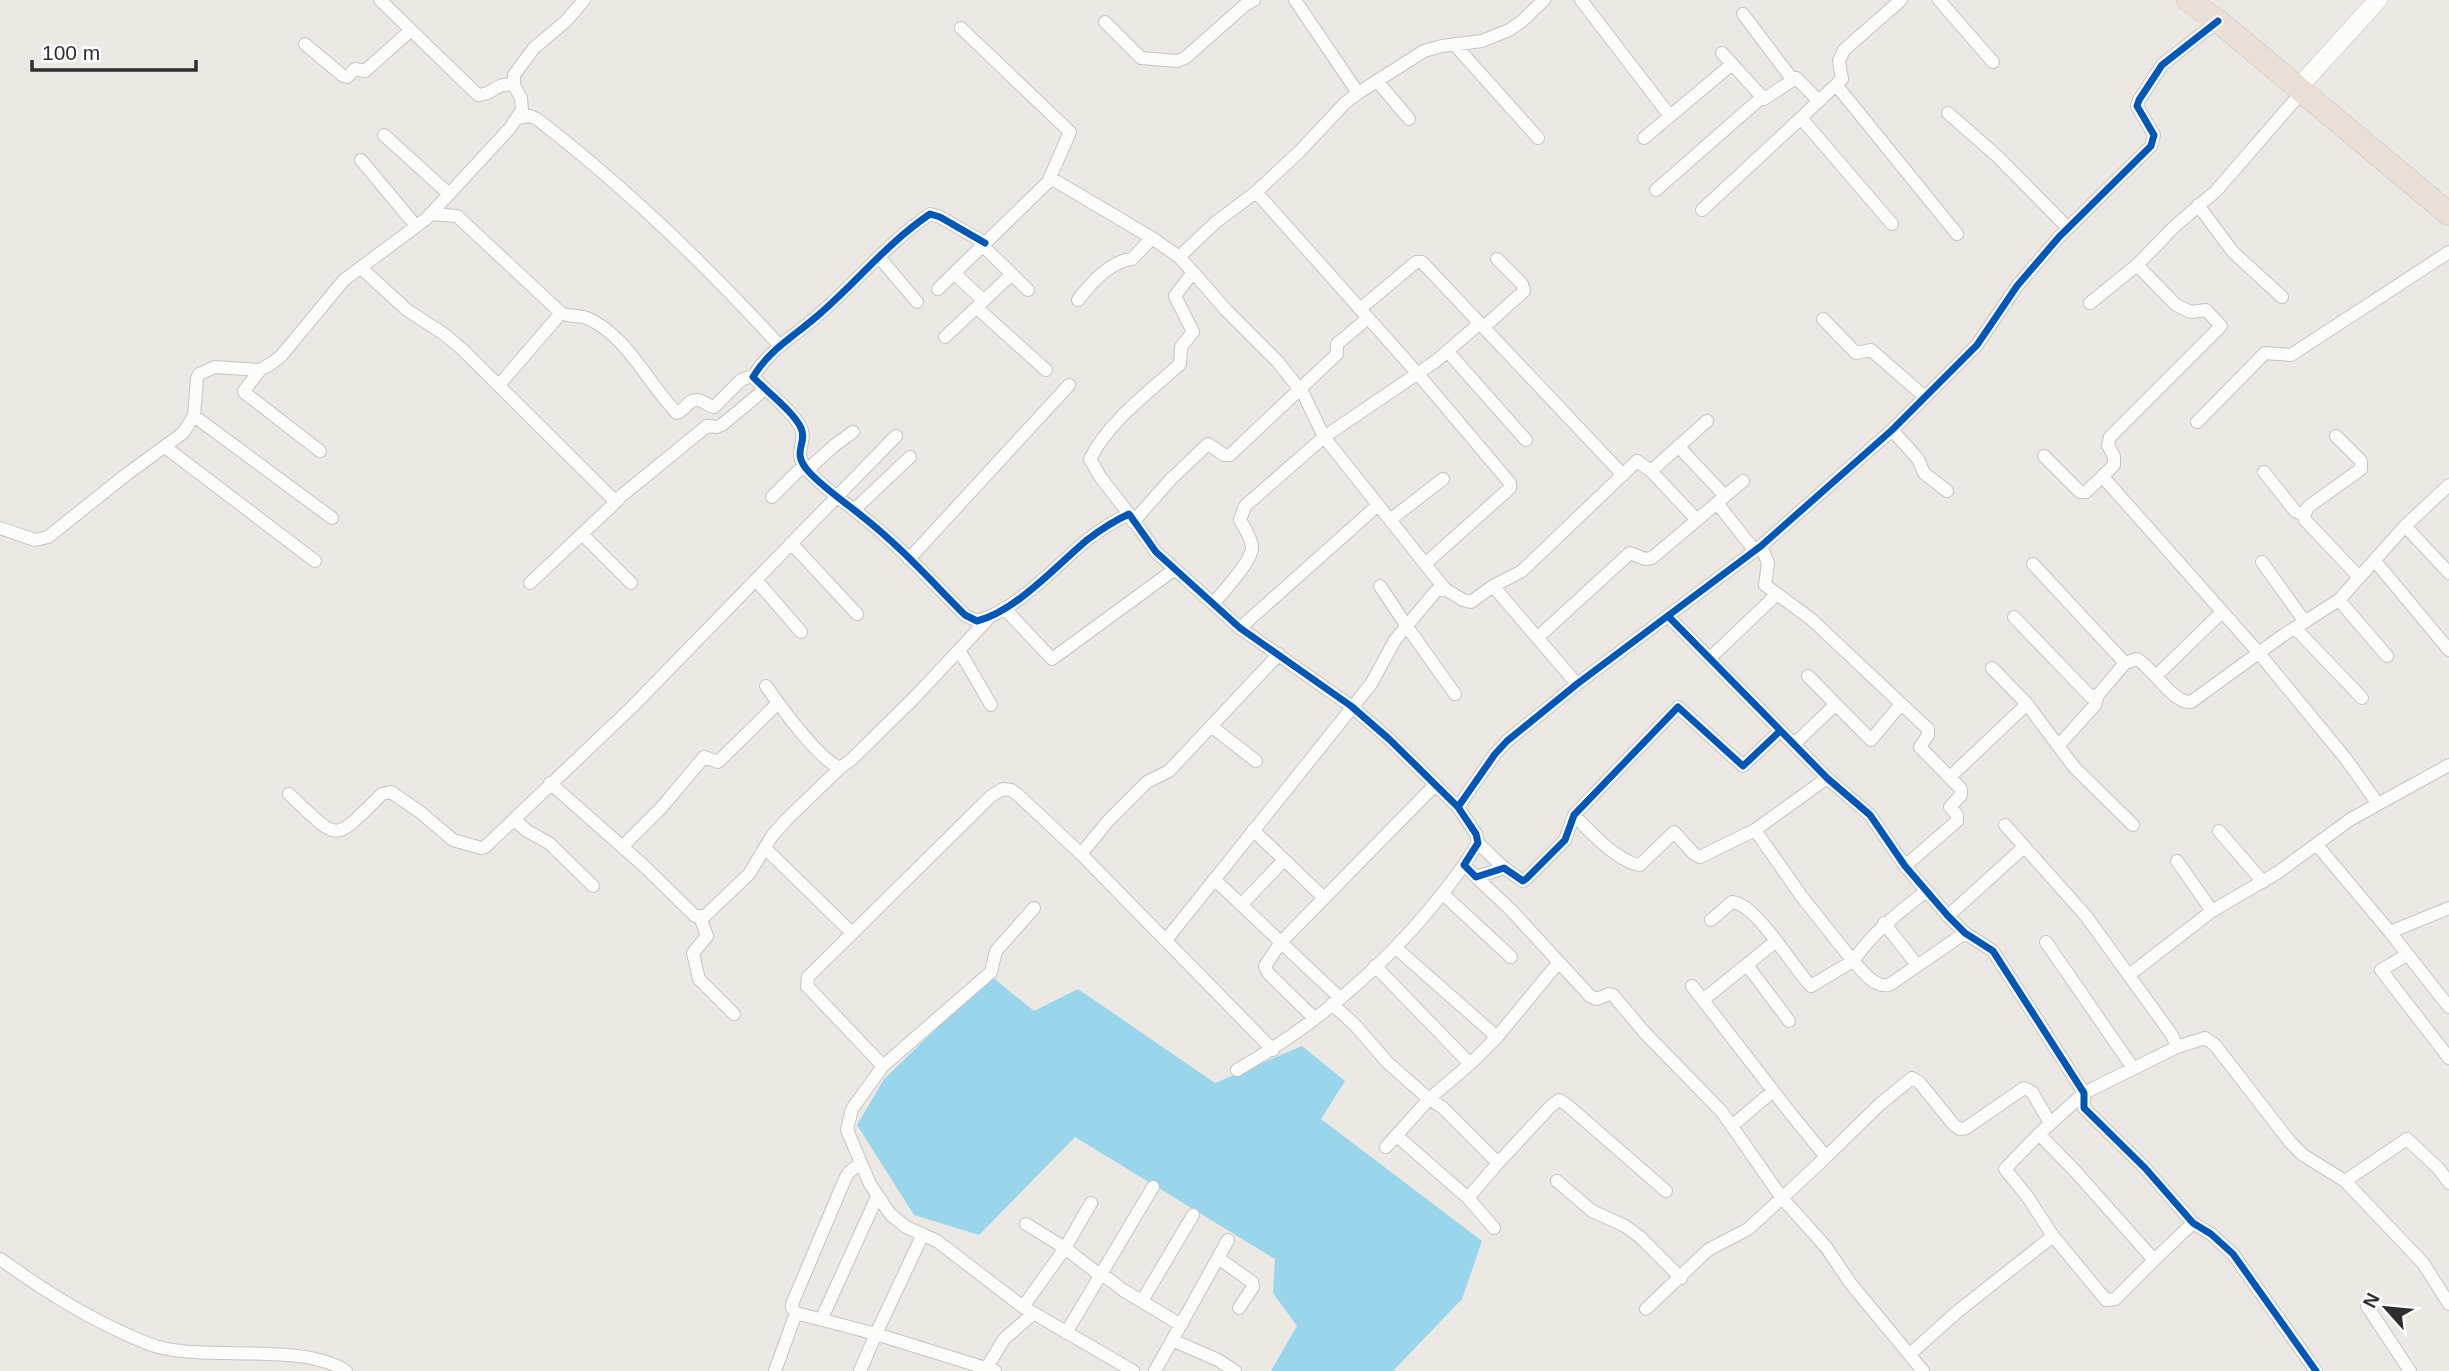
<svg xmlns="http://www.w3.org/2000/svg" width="2449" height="1371" font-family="Arial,sans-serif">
	<rect width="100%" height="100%" fill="#ece8e4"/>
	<!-- water -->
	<path fill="#99d6ec" d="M991 976 1034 1011 1078 989 1215 1083 1302 1046 1345 1081 1321 1119 1482 1241 1462 1299 1393 1371H1271L1297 1326 1273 1293 1275 1259 1075 1137 979 1235 914 1215 857 1125 884 1079Z"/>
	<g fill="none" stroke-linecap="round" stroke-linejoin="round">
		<!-- street casing -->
		<g stroke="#c5c4c5" stroke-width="14">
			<path id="street" d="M380 0 478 95C493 95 495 82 514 85
				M1295 0 1358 93
				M1581 0 1670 116
				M1939 0 1993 62
				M1743 14 1792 79
				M1105 22 1141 58 1177 61 1185 58 1245 5 1254 0
				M961 28 1070 132 1048 182
				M305 44 343 76 347 77 355 69 365 71 411 30
				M1454 44 1538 138
				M1722 53 1764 99 1796 78 1819 101
				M1378 82 1409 119
				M1837 86 1957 234
				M1948 113 1998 157 2068 228
				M517 118 530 116 537 119C624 186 705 264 779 345
				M384 135 449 194
				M1644 138 1732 64
				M361 160 416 226
				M1656 190 1761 98
				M1256 192 1418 374 1510 483V488L1425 564
				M2198 205 2233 252 2282 297
				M1702 210 1801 118
				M430 214 457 216 561 313C570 317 579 315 587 318 628 336 647 383 677 413 685 410 689 399 697 400 702 400 709 406 714 407L741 380 754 375
				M1892 224 1801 118 1842 79 1839 61 1844 50 1901 0
				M985 243 940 217 930 214C887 243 855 284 816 317 793 337 769 350 753 377 765 390 794 412 801 428 808 445 790 451 809 472 826 490 845 502 863 517 900 546 932 582 965 615L977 621C1016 611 1056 566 1087 540 1100 530 1114 521 1129 514L1156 552 1240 628 1351 706 1389 739 1458 807 1476 834 1478 843 1464 865 1476 877 1504 868 1523 881 1527 878 1565 840 1574 815 1678 707 1743 766 1780 731
				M983 246 1028 290
				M879 257 917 302
				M1179 257 1216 222 1256 192 1300 151 1345 103 1358 93 1424 51 1442 46 1482 41 1509 30 1521 22 1544 0
				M361 268 407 310 444 334 463 350 615 501 707 426 717 427 723 424 765 389
				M954 273 984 301
				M938 289 1048 182 1054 180 1152 238
				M1078 300C1091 283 1110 261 1132 259L1152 238 1179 257 1193 272
				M2090 303 2137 265 2175 226 2216 191 2301 93
				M977 308 1046 370
				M1360 309 1416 262H1422L1623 475
				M1823 319 1856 353 1871 350 1925 397
				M1484 327 1524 291 1522 284 1497 259
				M945 337 1012 274
				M1448 352 1526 440
				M260 370 244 391 245 393 320 451
				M499 385 561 313
				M194 416 332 518
				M2197 422 2265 353 2291 355 2449 252
				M1892 430 1918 459 1924 473 1947 491
				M2336 436 2361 461V469L2308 507 2304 515 2305 520 2359 577
				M1678 446 1725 496
				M165 447 315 561
				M2044 456 2080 492H2086L2114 465V457L2108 445 2110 437 2221 326 2206 310 2191 312 2176 305 2137 265
				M807 470 835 445 853 432
				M2264 472 2295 511 2304 515
				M2103 477 2258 652 2346 759 2378 804
				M772 497 804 465
				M1717 503 1755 551
				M854 510 910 457
				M1129 514 1101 478 1090 459C1110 420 1148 393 1180 364L1181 347 1193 332 1175 296 1193 272 1226 310 1278 362 1304 395 1324 437 1445 589
				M1390 520 1443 479
				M1697 520 1651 471 1707 421
				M1133 522 1171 479 1208 444 1224 455H1230L1337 354V344L1368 318
				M2405 526 2449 573
				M0 528 35 540 48 537 127 474 183 433 194 416 197 379 199 374 215 367 260 370 272 363 281 356 344 280 426 219 510 128 522 110 521 98 514 85V75L534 48 566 21 584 0
				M582 534 631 583
				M791 543 857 614
				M1761 546 1768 563 1765 585 1811 619 1928 729V735L1920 747 1961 789V795L1950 807 1957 815V821L1905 866
				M909 559 1069 385
				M2375 561 2449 650
				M2262 562 2305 622
				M2033 564 2125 663
				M756 580 801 632
				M530 583 618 500
				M1380 586 1408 628 1455 694
				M1493 586 1577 684
				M2339 600 2387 656
				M1214 603C1223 591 1254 560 1252 546 1251 538 1244 527 1240 520L1245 506 1324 437 1436 361 1480 323
				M1004 608 1052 659 1175 569
				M1668 616 1827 778 1870 815 1905 866 1948 916 1965 933 1993 951 2084 1093V1108L2145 1168 2193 1223 2211 1234 2233 1254 2316 1371
				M2014 617 2090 696 2098 695 2125 663 2137 659C2154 669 2172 703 2191 702L2282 636 2339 600 2405 526 2449 485
				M1240 628 1378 505
				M2295 628 2362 698
				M1537 638 1630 553 1645 559 1652 558 1743 481
				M959 650 991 705
				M1710 658 1776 595
				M1992 668 2027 704 2074 767 2133 825
				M2157 675 2222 612
				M1808 676 1871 740 1901 704
				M766 686C781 707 817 758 840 768L852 759 914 698 989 618
				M1211 726 1256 761
				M1794 744 1835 705
				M2059 745 2095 705 2098 695
				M1950 777 2027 704
				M550 783 643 865 695 916H705L749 874 772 836 786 820 840 768
				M289 794C341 843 332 843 382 794L391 792 420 812 453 840 481 848 485 847 632 707 896 436
				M1458 807 1495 754 1507 741 1577 684 1761 546 1892 430 1977 345 2017 286 2059 237 2151 146 2154 135 2137 106 2139 100 2162 65 2218 21
				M1574 815C1589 831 1618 862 1640 865L1674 832 1694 854 1700 857 1755 830 1827 778
				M514 819 527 831 549 843 593 886
				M2005 825 2086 916 2172 1035 2177 1047
				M1253 830 1324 898
				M1755 830 1802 897 1853 961C1873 932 1898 913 1926 891
				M2219 831 2263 882
				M1478 843 1504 868
				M2317 845 2390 932 2449 1007
				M622 847 662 807 704 757 718 762 778 703
				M765 848 852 933
				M1081 854 1108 821 1147 782 1169 771 1279 654
				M2177 861 2212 911
				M1476 877 1511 910 1590 996 1597 999 1609 994 1613 995 1644 1032 1722 1112 1782 1198 1826 1157
				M1214 879 1340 998
				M1443 894 1511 957
				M1241 905 1284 860
				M1034 908 996 951 991 972 883 1066 807 986 808 977 991 796 1003 789 1011 790 1018 795 1081 854 1273 1050
				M1948 916 2024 847
				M700 917 707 936 693 953 699 979 734 1014
				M1711 920 1732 902C1756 903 1793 968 1811 986L1853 961C1863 971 1874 988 1889 985L1965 933
				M1884 923 1917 965
				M2390 932 2449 908
				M1166 940 1371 684 1395 640 1436 591 1445 589 1463 600 1471 602 1493 586 1522 571 1637 461 1651 471
				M2046 942 2133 1068
				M1396 948 1497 1037
				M2407 955 2381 970 2449 1058
				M1747 965 1789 1021
				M1375 966 1470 1064
				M2129 975 2212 911 2277 873 2351 819 2449 765
				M1692 986 1791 1114 1826 1157 1879 1105 1912 1078 1919 1082 1954 1125 1960 1129 1966 1128 2024 1088 2032 1092 2050 1123
				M1703 1000 1776 941
				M1332 1004 1355 1025 1388 1063 1429 1099 1442 1107 1498 1163 1551 1106 1559 1100 1566 1104 1666 1191
				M1314 1018 1268 973 1265 966 1281 942 1435 785
				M883 1066 852 1109 847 1130 870 1184 890 1214 906 1227 937 1241 1023 1307 1133 1371
				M1237 1070C1326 1019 1404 949 1464 865
				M1732 1126 1773 1091
				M2039 1134 2005 1169 2027 1196 2053 1236
				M1397 1136 1468 1198
				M1386 1147 1429 1099 1470 1064 1497 1037 1558 963
				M1557 1181 1592 1211 1625 1226 1640 1237 1681 1278
				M2345 1181 2407 1139 2439 1169 2449 1183
				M2193 1223 2154 1260 2076 1172 2039 1134 2084 1093 2177 1047 2205 1038 2215 1045 2290 1142 2303 1155 2345 1181 2423 1263 2449 1304
				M1026 1224 1065 1248 1101 1276
				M1494 1228 1468 1198 1498 1163
				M1218 1258 1252 1282 1253 1287 1239 1308
				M0 1259C41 1288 82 1315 128 1335 139 1340 151 1346 163 1348 214 1360 304 1343 346 1371
				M1102 1274 1123 1290 1181 1325
				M1142 1301 1193 1215
				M2367 1306 2410 1371
				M1023 1307 1065 1248 1091 1203
				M1646 1309 1708 1250 1748 1229 1782 1198 1826 1247 1851 1284 1923 1371
				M796 1313 792 1308V1304L845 1179 849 1172 861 1163
				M822 1318 877 1197
				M1066 1333 1153 1187
				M1172 1340 1218 1360 1235 1371
				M1910 1354 1957 1312 2053 1236 2106 1300 2115 1299 2154 1260
				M986 1369 1004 1339 1034 1313
				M775 1371 796 1313 876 1334 922 1236
				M860 1371 876 1334 995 1371
				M1155 1371 1228 1240"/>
		</g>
		<!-- secondary casing -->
		<g stroke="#c5c4c5" stroke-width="19">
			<path id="secondary" d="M2297 89 2378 0"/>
		</g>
		<!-- highway casing -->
		<g stroke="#c6c5c4" stroke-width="24">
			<path id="highway" d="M2188 0 2218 21 2449 214"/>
		</g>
		<!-- street -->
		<use href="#street" stroke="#fcfcfb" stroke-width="12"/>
		<!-- secondary -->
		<use href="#secondary" stroke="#fcfcfb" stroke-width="18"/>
		<!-- highway -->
		<use href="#highway" stroke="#eadfd6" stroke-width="23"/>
		<!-- cycleway casing -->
		<g stroke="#fff" stroke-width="11">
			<path id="cycleway" d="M985 243 940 217 930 214C887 243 855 284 816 317 793 337 769 350 753 377 765 390 794 412 801 428 808 445 790 451 809 472 826 490 845 502 863 517 900 546 932 582 965 615L977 621C1016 611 1056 566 1087 540 1100 530 1114 521 1129 514L1156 552 1240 628 1351 706 1389 739 1458 807 1476 834 1478 843 1464 865 1476 877 1504 868 1523 881 1527 878 1565 840 1574 815 1678 707 1743 766 1780 731
				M1668 616 1827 778 1870 815 1905 866 1948 916 1965 933 1993 951 2084 1093V1108L2145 1168 2193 1223 2211 1234 2233 1254 2316 1371
				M1458 807 1495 754 1507 741 1577 684 1761 546 1892 430 1977 345 2017 286 2059 237 2151 146 2154 135 2137 106 2139 100 2162 65 2218 21"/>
		</g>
		<!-- cycleway -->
		<use href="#cycleway" stroke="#0057b8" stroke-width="7"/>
	</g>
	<!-- north arrow -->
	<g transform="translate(2386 1308) rotate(297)" stroke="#ffffff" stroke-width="5" paint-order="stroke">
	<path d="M0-5L12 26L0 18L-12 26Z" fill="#2e2e2e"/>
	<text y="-10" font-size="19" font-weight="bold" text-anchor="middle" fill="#2e2e2e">N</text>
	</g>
	<!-- scale -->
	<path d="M32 60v10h164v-10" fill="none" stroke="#2e2e2e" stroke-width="3.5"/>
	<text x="42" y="60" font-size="21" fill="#2e2e2e" stroke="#ffffff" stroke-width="5" paint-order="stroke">100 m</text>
</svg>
